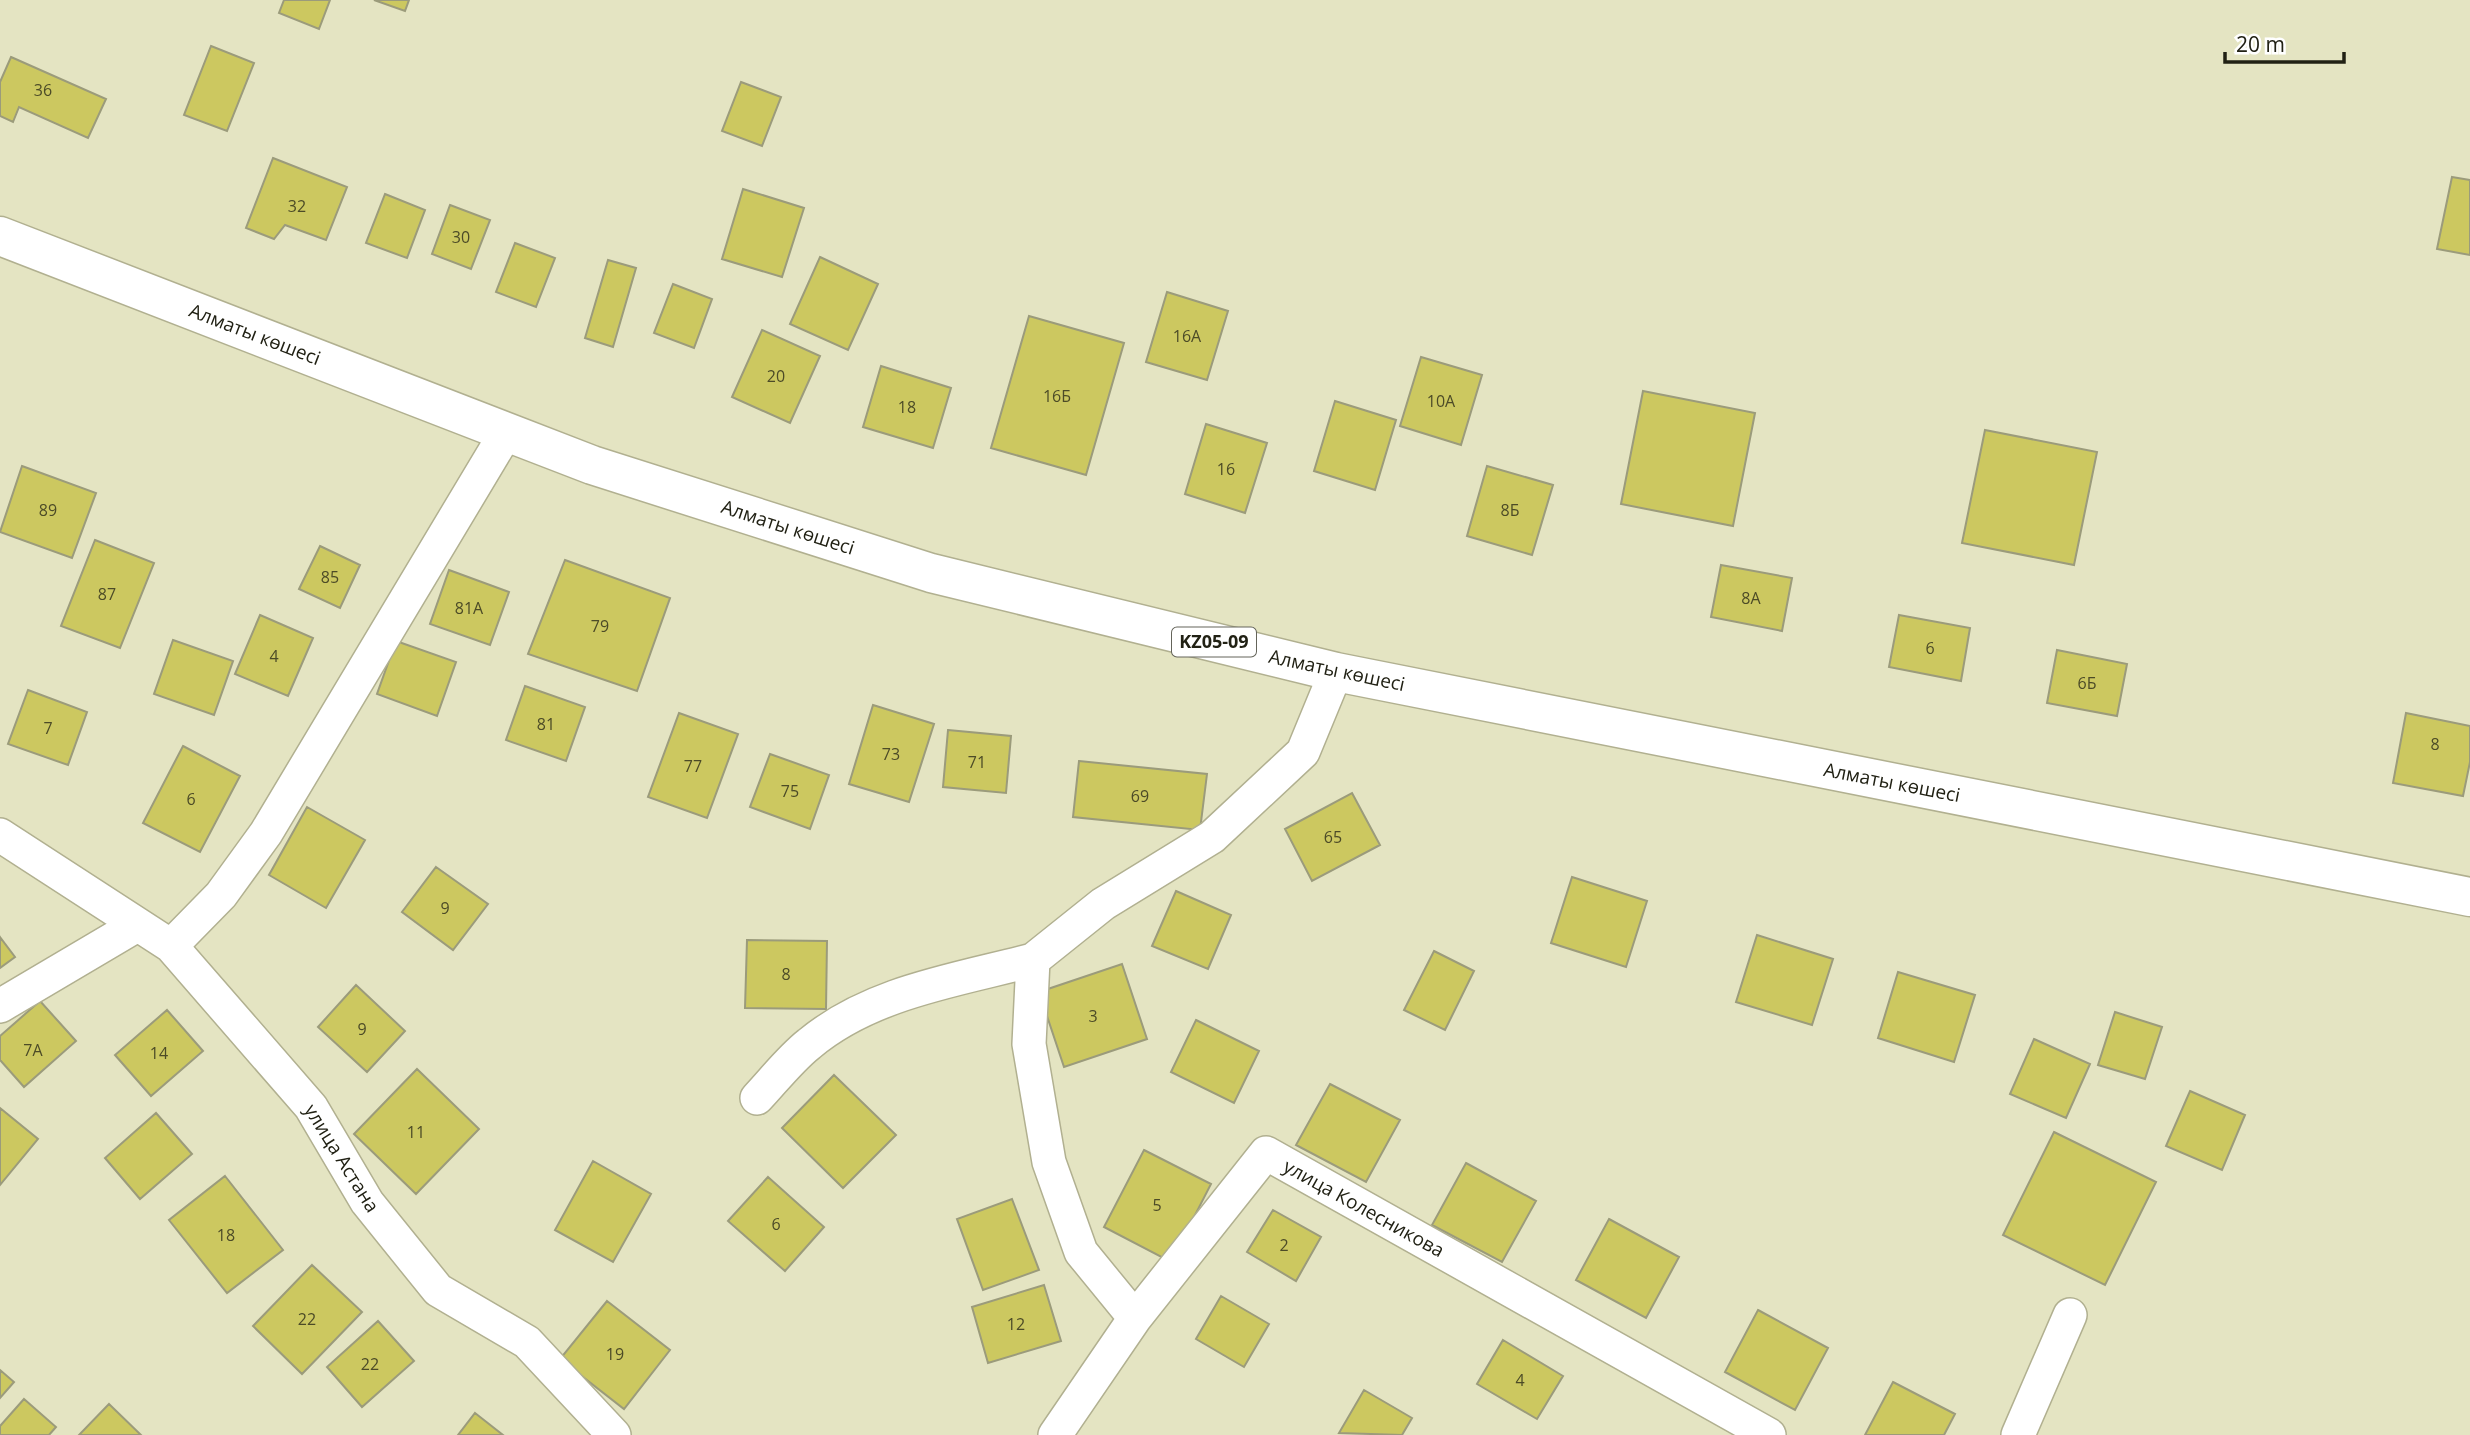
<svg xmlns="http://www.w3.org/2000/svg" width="2470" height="1435" font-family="'Open Sans',sans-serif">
	<rect width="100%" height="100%" fill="#e4e4c2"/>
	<!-- building -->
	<path fill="#ccc860" stroke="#9b9b7b" stroke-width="2" d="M284 0H330L319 29 279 13Z
		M374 0H409L405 11Z
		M211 46 254 63 227 131 184 115Z
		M11 57 106 99 88 138 19 107 13 122 0 116V82Z
		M741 82 781 97 762 146 722 131Z
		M273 158 347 187 326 240 285 225 274 239 246 228Z
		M2452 177 2470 180V255L2437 249Z
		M743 189 804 208 782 277 722 259Z
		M385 194 425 210 407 258 366 243Z
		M450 205 490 220 471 269 432 254Z
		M515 243 555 258 536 307 496 292Z
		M820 257 878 284 848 350 790 324Z
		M608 260 636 268 613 347 585 338Z
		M673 284 712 299 694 348 654 333Z
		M1167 292 1228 311 1207 380 1146 362Z
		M1029 316 1124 343 1086 475 991 448Z
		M762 330 820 356 790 423 732 397Z
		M1421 357 1482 375 1461 445 1400 426Z
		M881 366 951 388 933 448 863 427Z
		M1643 391 1755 413 1733 526 1621 504Z
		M1335 401 1396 420 1375 490 1314 471Z
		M1206 424 1267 443 1245 513 1185 494Z
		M1985 430 2097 452 2074 565 1962 543Z
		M22 466 96 493 72 558 0 532Z
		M1487 466 1553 485 1532 555 1467 536Z
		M95 540 154 563 120 648 61 626Z
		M320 546 360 565 340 608 299 589Z
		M565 560 670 598 637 691 528 654Z
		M1721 565 1792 578 1782 631 1711 617Z
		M449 570 509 592 490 645 430 624Z
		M260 615 313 638 288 696 235 674Z
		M1899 615 1970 628 1961 681 1889 667Z
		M173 640 233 661 214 715 154 694Z
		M396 641 456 662 437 716 377 694Z
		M2057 650 2127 664 2117 716 2047 703Z
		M525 686 585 707 566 761 506 740Z
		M28 690 87 712 68 765 8 744Z
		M873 705 934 724 909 802 849 784Z
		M679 713 738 734 707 818 648 797Z
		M2406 713 2470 726V762L2463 796 2393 783Z
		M948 730 1011 736 1006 793 943 787Z
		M183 746 240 776 200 852 143 823Z
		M770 754 829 775 810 829 750 807Z
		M1079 761 1207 774 1200 830 1073 817Z
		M1352 793 1380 845 1312 881 1285 829Z
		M307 807 365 840 326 908 269 875Z
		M436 867 488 904 453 950 402 912Z
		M1572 877 1647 901 1626 967 1551 943Z
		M1176 891 1231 915 1208 969 1152 946Z
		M1757 935 1833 959 1812 1025 1736 1002Z
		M0 937 15 957 0 968Z
		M747 940 827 941 826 1009 745 1008Z
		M1434 951 1474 971 1445 1030 1404 1010Z
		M1122 964 1147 1039 1064 1067 1039 992Z
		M1898 972 1975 995 1954 1062 1878 1038Z
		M356 985 405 1031 367 1072 318 1027Z
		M40 1001 76 1041 24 1087 0 1060V1036Z
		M167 1010 203 1051 151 1096 115 1055Z
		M2115 1012 2162 1027 2145 1079 2098 1065Z
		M1196 1020 1259 1051 1234 1103 1171 1072Z
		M2034 1039 2090 1064 2066 1118 2010 1094Z
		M417 1069 479 1129 416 1194 354 1134Z
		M834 1075 896 1135 843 1188 782 1128Z
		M1330 1084 1400 1120 1366 1182 1296 1145Z
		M2190 1091 2245 1115 2222 1170 2166 1146Z
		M0 1108 38 1139 0 1185Z
		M156 1113 192 1154 140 1199 105 1158Z
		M2054 1132 2156 1182 2105 1285 2003 1235Z
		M1144 1150 1211 1184 1171 1262 1104 1227Z
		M593 1161 651 1194 613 1262 555 1230Z
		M1466 1163 1536 1201 1502 1262 1432 1225Z
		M225 1176 283 1250 227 1293 169 1220Z
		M768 1177 824 1227 785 1271 728 1221Z
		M1012 1199 1039 1270 983 1290 957 1219Z
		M1273 1210 1321 1237 1296 1281 1247 1252Z
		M1609 1219 1679 1257 1646 1318 1576 1280Z
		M312 1265 362 1312 302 1374 253 1326Z
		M1044 1285 1061 1341 988 1363 972 1307Z
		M1221 1296 1269 1324 1244 1367 1196 1339Z
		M607 1301 670 1350 624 1409 560 1359Z
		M1758 1310 1828 1348 1795 1410 1725 1372Z
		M378 1321 414 1361 362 1407 327 1367Z
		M1503 1340 1563 1376 1537 1419 1477 1384Z
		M0 1370 14 1382 0 1398Z
		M1893 1382 1955 1414 1944 1435H1865Z
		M1364 1390 1412 1418 1402 1435 1339 1433Z
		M24 1399 56 1427 49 1435H0V1426Z
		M109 1404 141 1435H79Z
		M475 1413 503 1435H458Z"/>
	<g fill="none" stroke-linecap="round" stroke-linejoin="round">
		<!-- street casing -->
		<g stroke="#b1b090" stroke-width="36">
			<path id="street" d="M0 835 171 946 311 1107 367 1202 438 1290 527 1342 614 1435
				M171 946 221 895 266 833 507 431
				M0 1006 137 925
				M757 1098C774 1080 790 1059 809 1044 871 992 957 980 1033 960
				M1135 1318 1081 1252 1049 1162 1029 1044 1033 960 1103 904 1212 837 1303 752 1336 672
				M1055 1435 1135 1318 1266 1153 1769 1435
				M2018 1435 2070 1315"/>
		</g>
		<!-- primary casing -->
		<g stroke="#b1b090" stroke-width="41">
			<path id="primary" d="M0 236 592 465 931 573 1336 672 2470 897"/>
		</g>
		<!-- street -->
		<use href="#street" stroke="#fff" stroke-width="33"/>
		<!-- primary -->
		<use href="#primary" stroke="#fff" stroke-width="38"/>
	</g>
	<g text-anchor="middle" stroke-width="5" stroke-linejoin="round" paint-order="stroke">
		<!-- number labels -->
		<g font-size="16" fill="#4c4b27">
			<text x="43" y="96">36</text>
			<text x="297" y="212">32</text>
			<text x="461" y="243">30</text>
			<text x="1187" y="342">16А</text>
			<text x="776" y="382">20</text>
			<text x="1057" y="402">16Б</text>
			<text x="1441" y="407">10А</text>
			<text x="907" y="413">18</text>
			<text x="1226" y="475">16</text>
			<text x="48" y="516">89</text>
			<text x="1510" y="516">8Б</text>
			<text x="330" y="583">85</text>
			<text x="107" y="600">87</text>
			<text x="1751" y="604">8А</text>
			<text x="469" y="614">81А</text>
			<text x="600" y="632">79</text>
			<text x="1930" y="654">6</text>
			<text x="274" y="662">4</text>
			<text x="2087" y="689">6Б</text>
			<text x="546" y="730">81</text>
			<text x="48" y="734">7</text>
			<text x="2435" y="750">8</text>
			<text x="891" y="760">73</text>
			<text x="977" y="768">71</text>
			<text x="693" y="772">77</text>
			<text x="790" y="797">75</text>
			<text x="1140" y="802">69</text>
			<text x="191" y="805">6</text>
			<text x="1333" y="843">65</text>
			<text x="445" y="914">9</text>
			<text x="786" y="980">8</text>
			<text x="1093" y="1022">3</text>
			<text x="362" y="1035">9</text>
			<text x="33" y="1056">7А</text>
			<text x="159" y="1059">14</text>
			<text x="416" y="1138">11</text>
			<text x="1157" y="1211">5</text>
			<text x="776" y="1230">6</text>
			<text x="226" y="1241">18</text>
			<text x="1284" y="1251">2</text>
			<text x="307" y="1325">22</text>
			<text x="1016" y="1330">12</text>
			<text x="615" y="1360">19</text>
			<text x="370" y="1370">22</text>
			<text x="1520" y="1386">4</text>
		</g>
		<!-- shield labels -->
		<rect fill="#fff" stroke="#64645a" stroke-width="2" x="1172" y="627.5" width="84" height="29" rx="5"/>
		<g font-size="18" font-weight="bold" fill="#212114">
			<text x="1214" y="648">KZ05-09</text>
		</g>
		<!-- street labels -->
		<g font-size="19" fill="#212114" stroke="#fff">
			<text transform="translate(255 334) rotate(21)" y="7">Алматы көшесі</text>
			<text transform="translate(788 527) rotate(18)" y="7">Алматы көшесі</text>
			<text transform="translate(1337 670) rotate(12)" y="7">Алматы көшесі</text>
			<text transform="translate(1892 782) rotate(11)" y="7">Алматы көшесі</text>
			<text transform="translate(342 1158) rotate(58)" y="7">улица Астана</text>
			<text transform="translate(1364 1208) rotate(29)" y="7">улица Колесникова</text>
		</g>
	</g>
	<!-- scale -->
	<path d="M2225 52v10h119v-10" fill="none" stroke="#212114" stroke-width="3.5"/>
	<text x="2236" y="52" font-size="21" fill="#212114" stroke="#ffffff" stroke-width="5" paint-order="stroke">20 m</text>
</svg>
